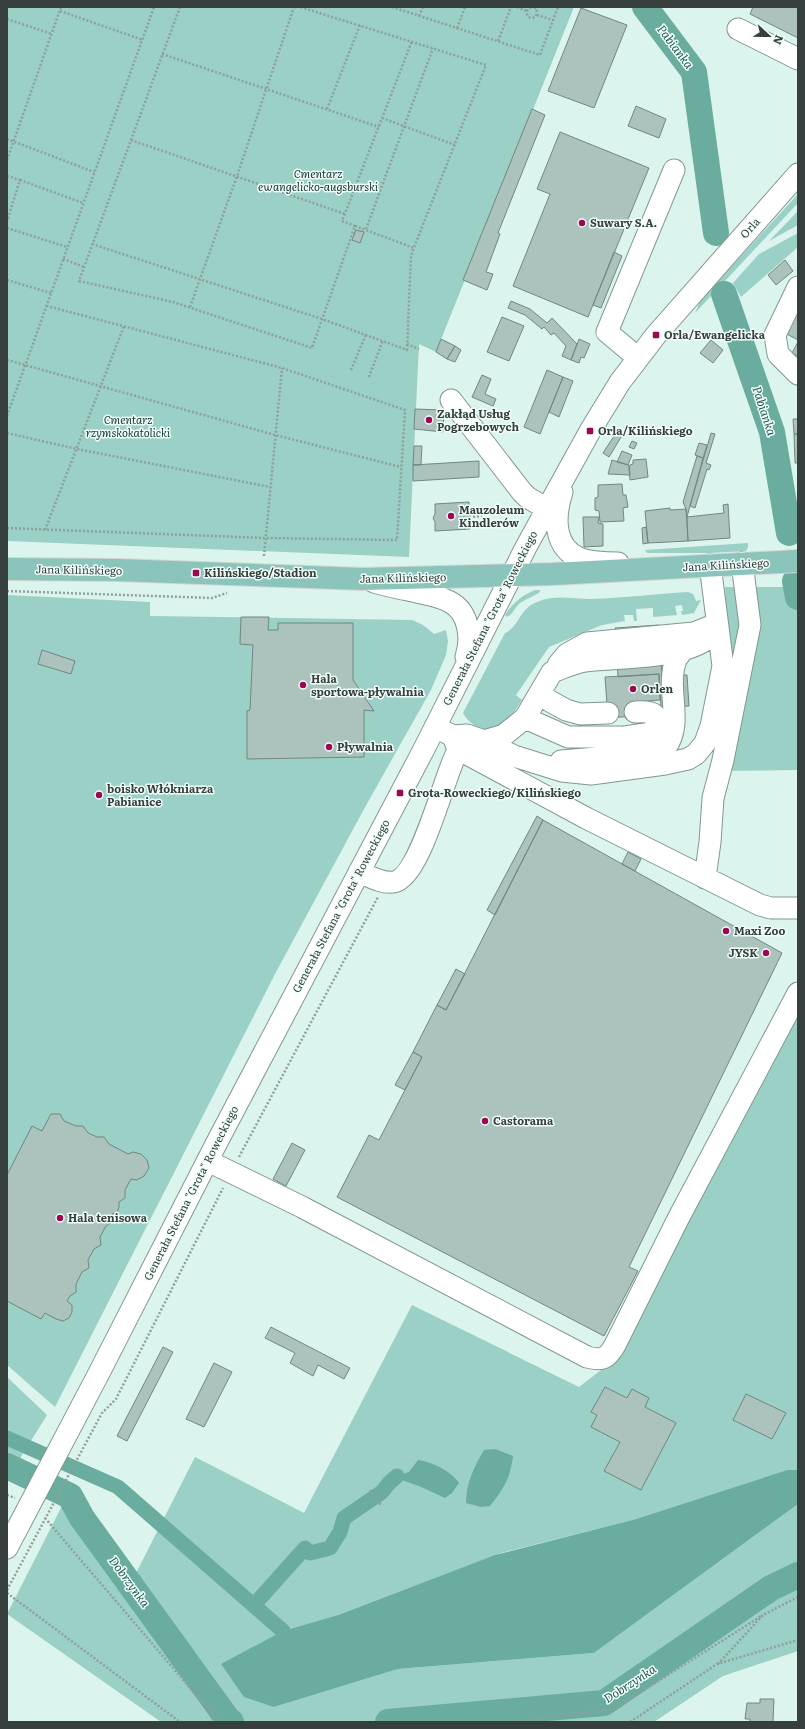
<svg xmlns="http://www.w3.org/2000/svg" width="805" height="1729" font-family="Literata,serif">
	<rect width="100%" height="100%" fill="#dcf4ee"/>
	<!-- green -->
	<path fill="#9ad0c5" d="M7 7H574L436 352 419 344 409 557 7 541Z
		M798 194V203L695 313 700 301Z
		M798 211V225L769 241Z
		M798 233V247L741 297 733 283 759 254Z
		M748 543V547L746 551 709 553H647L645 550Z
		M725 587H796L798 597V770L711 771 728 661Z
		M535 590H540V592C533 597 525 599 519 604 514 609 513 614 507 617L505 615C513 603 521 596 535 590Z
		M688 592 693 594 696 601 701 600 694 613 682 615 681 611H683L682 605 675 606 677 615 653 617V608L636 609 637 621H634L633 615H624L625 621 602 625 549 647 516 695 522 700C516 708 511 720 502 725 487 736 471 727 463 713L505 633C520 626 518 610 537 602 555 594 572 599 591 599 623 598 656 594 688 592Z
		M7 595 150 602V616L412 620 423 625 434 634 446 630 448 641 446 655 431 690 364 809 275 974 55 1407 7 1365Z
		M798 1004V1470H787L636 1519 501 1553 335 1616 283 1631 274 1707 398 1669 594 1653 798 1504V1651L723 1676 654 1722H161L7 1614 64 1502 213 1699 130 1585 195 1457 304 1513 412 1305 579 1387 618 1357Z
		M7 1377 47 1415 19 1460 7 1457Z"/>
	<!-- water -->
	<path fill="#6aac9e" d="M495 1449 513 1456C510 1479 504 1488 490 1506L481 1507 466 1503C466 1483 474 1467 484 1450Z
		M418 1460C432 1462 451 1471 459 1483L452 1493 445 1498 419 1486 402 1480 397 1476 409 1472Z
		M787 1470H798V1504L594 1653 398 1669 274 1707 244 1697 221 1664 283 1631 338 1615 495 1555 636 1519Z"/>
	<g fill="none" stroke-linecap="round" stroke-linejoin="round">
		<!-- canal -->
		<path stroke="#6aac9e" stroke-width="15" d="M7 1438 118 1487 283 1631
			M254 1605 305 1548 310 1553 330 1548 340 1532 344 1518 382 1492 389 1483 397 1476"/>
		<!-- river -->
		<path stroke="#6aac9e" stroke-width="26" d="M645 7 694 72 716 233
			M724 294 772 432 789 533
			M795 581 798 597
			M7 1466 70 1496 82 1518 229 1721 231 1722
			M388 1722 604 1703 771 1588 798 1575"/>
	</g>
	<!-- building -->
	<path fill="#acc3bd" stroke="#718782" d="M753 7H798V38L750 14Z
		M581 8 627 25 594 108 548 91Z
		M636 106 666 119 659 138 628 126Z
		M532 109 545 115 498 233 500 234 486 272 493 274 487 290 463 280Z
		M560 132 649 168 588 317 513 286 550 194 537 189Z
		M356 230 364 232 360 243 352 240Z
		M614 252 622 256 601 308 593 305Z
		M785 260 793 271 776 285 768 275Z
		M511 301 530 309 547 323 552 318 577 344 571 360 562 356 566 346 554 333 551 335 544 327 542 329 525 315 508 308Z
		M795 314 798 315V340L785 333Z
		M502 317 524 326 509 361 487 352Z
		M441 339 455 346 447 359 436 352Z
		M579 339 590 344 584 358 581 357 579 363 571 360Z
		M711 340 723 350 713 363 700 353Z
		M798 342V356L792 353Z
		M455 346 461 350 455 362 447 359Z
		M547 370 563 377 540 434 524 427Z
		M482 375 491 379 485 394 496 399 493 406 472 397Z
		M563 377 573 381 559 417 549 412Z
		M415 409 444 410 443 432 414 429Z
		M793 419H798V434H794Z
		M618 430 623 434 609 457 603 453Z
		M711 433 715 434 706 463 711 465 709 470 707 469 695 508 690 506Z
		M794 434H798V463H795Z
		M632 441 637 443 634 449 629 447Z
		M699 443 707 445 703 458 695 455Z
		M414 446H422L421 465H413Z
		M622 451 632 455 628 465 617 462Z
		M697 456 703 458 687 517 686 509 683 502Z
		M646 459 648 477 630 480 629 468 630 465 633 464V460Z
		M612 460 629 465 630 475 608 474Z
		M479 461V477L413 481V465Z
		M622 484 623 495H626L628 507 623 508 624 521 600 522 599 511 595 510V498L598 497V485Z
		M469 502 470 529 435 531V522L433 518 435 514V504Z
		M728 504 730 538 688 541 687 517 724 513 723 505Z
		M670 508V510L686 509 688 541 648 543 645 511Z
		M583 517H599L598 523 603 524V546L584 547Z
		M646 527 648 543 643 544 642 528Z
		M241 617H269L268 630H278V623H353V680L374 711 364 710V757L247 759V711L250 710 253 645 240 644Z
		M659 625 662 676 687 675 689 706 661 708 659 674 618 677 615 628Z
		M42 650 75 661 71 674 38 664Z
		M659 674 660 700 634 702 635 716 608 718 605 677Z
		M537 816 543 820 495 915 487 910Z
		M543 820 782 953 629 1267 638 1271 604 1336 337 1197 369 1135 379 1140 422 1057 413 1052 437 1005 446 1010Z
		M628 852 641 859 635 871 622 864Z
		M456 969 465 974 446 1010 437 1005Z
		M413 1052 422 1057 405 1090 395 1085Z
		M51 1114H60L64 1121 76 1126H83L88 1133 97 1137H104L109 1144 128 1154 133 1152 141 1154 147 1160 149 1168 144 1176 137 1180 131 1179 125 1190V1198L119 1202V1207L117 1212 112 1214 113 1221 106 1226 100 1237 101 1245 94 1249 88 1260 89 1268 82 1272 76 1284V1292L70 1296 67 1301 72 1305V1312L69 1318 63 1321 56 1319 45 1313 41 1319 7 1301V1175L32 1126 42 1131Z
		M292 1143 305 1150 286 1186 273 1179Z
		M271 1327 350 1368 344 1379 318 1365 313 1376 290 1363 295 1353 265 1338Z
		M163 1347 173 1352 127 1441 117 1436Z
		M214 1363 232 1372 204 1427 186 1419Z
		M605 1387 627 1398 632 1389 649 1398 645 1407 676 1423 641 1490 604 1471 620 1442 591 1427 597 1415 591 1412Z
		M746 1394 786 1413 772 1439 733 1420Z
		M760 1699H774L773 1722H750V1719H745L747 1703H760Z"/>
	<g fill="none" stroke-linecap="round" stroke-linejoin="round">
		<!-- minor casing -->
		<g stroke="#819792" stroke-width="23">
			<path id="minor" d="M738 29 798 59
				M798 287 775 335 778 354 798 374
				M638 358 607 332 674 170
				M451 400 522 492 527 497 547 509
				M562 492C554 517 553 548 581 559 593 563 606 563 618 563
				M374 582C385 585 396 588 408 590 422 594 437 595 450 602 469 612 472 638 466 657
				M558 665 567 654 587 643 694 633 709 627
				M539 695 566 710 580 714 608 713
				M525 718 568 737H625L652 733C664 713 652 711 635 712
				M435 727 453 736 467 735 484 741 514 756 562 771 591 774 665 764 688 759 696 754 705 743 711 726 723 666 710 565
				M453 736 458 750 469 755 586 818 760 905 771 908H798
				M484 741 504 735 525 718 552 672C563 668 574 663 585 661 616 657 704 660 717 627
				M561 761 609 757 666 747C684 722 665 688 676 660 677 657 681 653 683 650
				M359 872C369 876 382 884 394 882 421 877 444 775 458 750
				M705 878 710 842 713 798 723 760 750 625 742 563
				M208 1161 302 1207 587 1357C602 1361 607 1359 615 1345L679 1217 798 993
				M7 1548 99 1373 216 1144 424 749 526 547 590 431 620 382 656 335 798 174"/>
		</g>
		<!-- major casing -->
		<g stroke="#d3d5d4" stroke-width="24">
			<path id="major" d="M7 569 117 570 363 579 553 574 798 561"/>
		</g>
		<!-- path -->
		<path stroke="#8fa09c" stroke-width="2.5" stroke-dasharray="2 2" stroke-linecap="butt" d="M180 7 79 281 173 302 312 348 355 226 342 221 412 41
			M392 7 540 55 558 7
			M517 7 527 11
			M531 7 527 11C526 17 531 20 536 16L537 9 533 7
			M60 11 143 40
			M537 15 553 20
			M419 16 423 7
			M7 19 52 34
			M457 28 465 7
			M498 41 511 7
			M162 54 379 127
			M327 109 360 25
			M382 118 455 145
			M7 139 94 172
			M131 140 345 214
			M7 160 61 7
			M7 176 20 180 7 221
			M20 180 83 203
			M355 226 414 248
			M7 228 67 247
			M366 229 433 48
			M92 244 322 319 407 350 411 255 486 65 300 7
			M63 259 84 267
			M7 280 51 293
			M190 307 237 176 294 7
			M407 344 419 349
			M7 360 275 435 401 467
			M351 370 366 334
			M369 377 383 340
			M7 416 154 7
			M7 433 77 449 270 487
			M469 517 482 516
			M7 528 265 538 397 540 405 410 282 368 47 306
			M45 530 124 326
			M264 556 282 368
			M7 591 212 598 227 593
			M239 1157 378 897
			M370 1490 381 1505
			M7 1495 15 1498
			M45 1518 219 1722
			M7 1590 102 1413 116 1399 223 1188
			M7 1593 180 1722
			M718 1664 763 1615 798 1597
			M514 1722 614 1709 763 1615
			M630 1722 717 1664 798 1640"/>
		<!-- minor -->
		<use href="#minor" stroke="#fff" stroke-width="21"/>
		<!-- major -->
		<use href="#major" stroke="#8ac4ba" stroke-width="22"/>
	</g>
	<!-- markers -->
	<g fill="#9c0652" stroke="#f1fffb" stroke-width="1.5">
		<circle cx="582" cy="223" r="4"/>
		<rect x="652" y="331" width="8" height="8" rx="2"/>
		<circle cx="429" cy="420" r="4"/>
		<rect x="586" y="427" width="8" height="8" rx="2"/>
		<circle cx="451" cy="516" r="4"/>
		<rect x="192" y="569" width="8" height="8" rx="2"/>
		<circle cx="303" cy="685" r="4"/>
		<circle cx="633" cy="689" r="4"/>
		<circle cx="329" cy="747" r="4"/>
		<rect x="396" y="789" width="8" height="8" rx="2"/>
		<circle cx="99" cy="795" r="4"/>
		<circle cx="726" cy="931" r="4"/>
		<circle cx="766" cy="953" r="4"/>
		<circle cx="485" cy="1121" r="4"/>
		<circle cx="60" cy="1218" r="4"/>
	</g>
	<g text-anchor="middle" stroke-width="3" stroke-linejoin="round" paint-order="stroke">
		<!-- park labels -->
		<g font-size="11" font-style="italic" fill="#12332e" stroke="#f1fffb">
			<text x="318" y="178">Cmentarz<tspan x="318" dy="13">ewangelicko-augsburski</tspan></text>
			<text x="128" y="424">Cmentarz<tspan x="128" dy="13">rzymskokatolicki</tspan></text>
		</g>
		<!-- poi labels -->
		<g font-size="11" font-weight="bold" fill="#363f3d" stroke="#f1fffb" text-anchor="start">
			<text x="590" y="227">Suwary S.A.</text>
			<text x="664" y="339">Orla/Ewangelicka</text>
			<text x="437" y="418">Zakłąd Usług<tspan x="437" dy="13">Pogrzebowych</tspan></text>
			<text x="598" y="435">Orla/Kilińskiego</text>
			<text x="459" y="514">Mauzoleum<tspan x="459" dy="13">Kindlerów</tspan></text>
			<text x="204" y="577">Kilińskiego/Stadion</text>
			<text x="311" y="683">Hala<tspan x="311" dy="13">sportowa-pływalnia</tspan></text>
			<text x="641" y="693">Orlen</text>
			<text x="337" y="751">Pływalnia</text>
			<text x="107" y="793">boisko Włókniarza<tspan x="107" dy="13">Pabianice</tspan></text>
			<text x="408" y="797">Grota-Roweckiego/Kilińskiego</text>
			<text x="734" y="935">Maxi Zoo</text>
			<text x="758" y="957" text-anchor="end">JYSK</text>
			<text x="493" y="1125">Castorama</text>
			<text x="68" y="1222">Hala tenisowa</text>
		</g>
		<!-- street labels -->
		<g font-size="11" fill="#363f3d" stroke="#f1fffb">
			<text transform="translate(750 228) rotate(-48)" y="4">Orla</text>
			<text transform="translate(726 565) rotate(-3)" y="4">Jana Kilińskiego</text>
			<text transform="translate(79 570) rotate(1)" y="4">Jana Kilińskiego</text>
			<text transform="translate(403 578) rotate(-1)" y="4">Jana Kilińskiego</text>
			<text transform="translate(490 618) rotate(-63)" y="4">Generała Stefana "Grota" Roweckiego</text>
			<text transform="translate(341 906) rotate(-62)" y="4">Generała Stefana "Grota" Roweckiego</text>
			<text transform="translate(191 1193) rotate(-63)" y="4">Generała Stefana "Grota" Roweckiego</text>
		</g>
		<!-- water labels -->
		<g font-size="12" font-style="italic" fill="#235a51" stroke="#f1fffb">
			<text transform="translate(675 47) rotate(53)" y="4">Pabianka</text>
			<text transform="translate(764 411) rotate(72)" y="4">Pabianka</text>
			<text transform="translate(129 1582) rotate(54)" y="4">Dobrzynka</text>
			<text transform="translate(630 1684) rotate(-33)" y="4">Dobrzynka</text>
		</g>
	</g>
	<!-- border -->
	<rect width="805" height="1729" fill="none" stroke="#363f3d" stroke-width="16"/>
	<!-- north arrow -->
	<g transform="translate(769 36) rotate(112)" stroke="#f1fffb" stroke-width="3" paint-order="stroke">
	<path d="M0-3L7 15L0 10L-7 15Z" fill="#363f3d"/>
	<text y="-6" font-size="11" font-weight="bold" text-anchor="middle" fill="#363f3d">N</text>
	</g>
</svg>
